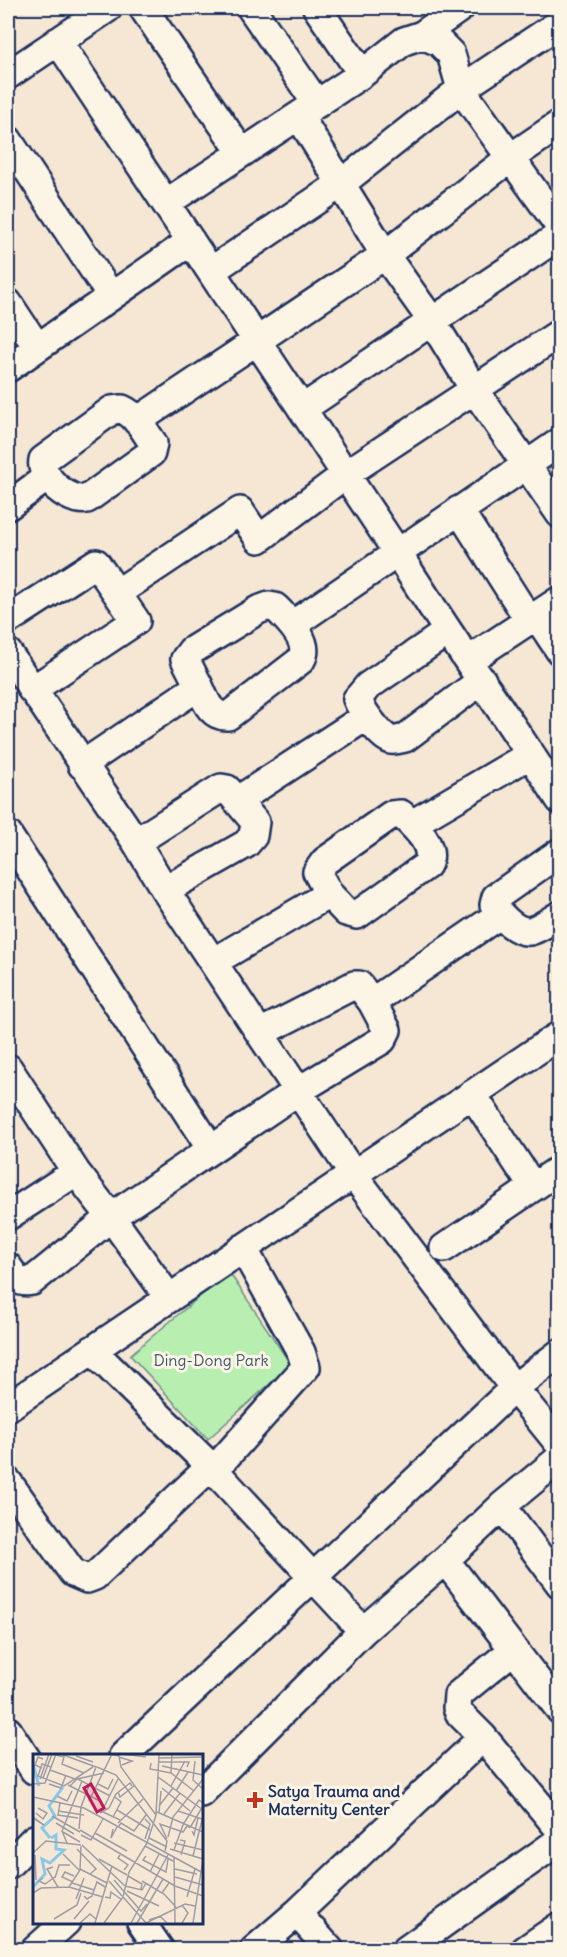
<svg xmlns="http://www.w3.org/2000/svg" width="567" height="1957" font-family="Delius,sans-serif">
	<rect width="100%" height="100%" fill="#f6e6d4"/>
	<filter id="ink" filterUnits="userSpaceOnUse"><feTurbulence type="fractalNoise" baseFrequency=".0167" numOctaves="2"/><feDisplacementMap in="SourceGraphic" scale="12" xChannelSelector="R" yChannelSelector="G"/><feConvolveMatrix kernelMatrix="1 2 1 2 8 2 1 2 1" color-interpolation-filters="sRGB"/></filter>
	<g filter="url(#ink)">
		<!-- green -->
		<path fill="#b8efb1" stroke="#6a8f88" stroke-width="1.5" d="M229 1272 291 1365 208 1439 130 1355Z"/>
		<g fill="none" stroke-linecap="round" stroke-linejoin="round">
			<!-- minor casing -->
			<g stroke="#1b2f5e" stroke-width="32">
				<path id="minor" d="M143 8 242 153
					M251 8 317 104
					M317 8 362 74
					M422 35 460 8
					M58 41 397 552C449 636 507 716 560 800
					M8 75 108 8
					M299 116 385 255 432 321 474 389 560 514
					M8 140 111 296
					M166 203 362 74 404 41 422 35 439 42 451 54 461 89 560 227
					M211 271 342 183 461 89 560 23
					M8 303 37 347
					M8 368 191 241
					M122 409C136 415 144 430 153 443L151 453 87 499C70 503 39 478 43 460L112 410Z
					M302 409 560 235
					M137 421 385 255 510 158 560 124
					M8 506 46 478
					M459 510 529 620
					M117 593 240 511 259 539 346 474 560 333
					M536 615 560 651
					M8 620 96 563 136 621 32 690
					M292 625 560 442
					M447 632 368 686 357 699C361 709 380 737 391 740 395 741 401 739 405 738L482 680
					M8 653 136 842 165 890 353 1174 514 1388 560 1445
					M469 660 560 600
					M82 765 199 686C205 699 210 717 228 716L301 660C312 642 287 619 275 607L269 606 258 610 191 651 185 659 199 686
					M238 800 367 716
					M412 824 531 754
					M8 835 211 1149
					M136 842 221 788 227 789 255 822 253 836 246 844 165 890
					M560 852 496 897 494 905C500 916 519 936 533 930 542 927 551 920 560 915
					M213 962 329 894 317 872 325 861 391 815 401 814C414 826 437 846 427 865L357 915 346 912 329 894
					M372 1002 499 915
					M8 1068 76 1172 111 1217 169 1298
					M472 1094 533 1187
					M8 1216 76 1172
					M444 1248 560 1169
					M8 1267C15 1277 18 1284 32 1281L111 1217 298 1091 382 1040 387 1030 372 1002 359 985H354L260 1033
					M92 1350 214 1470 363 1631
					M8 1407 560 1035
					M214 1470 306 1367 301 1352 243 1248
					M8 1482 73 1573 87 1579 95 1576 211 1466
					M502 1506 560 1584
					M445 1560 560 1710
					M513 1650 458 1695 457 1708 460 1714 483 1737 560 1830
					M8 1731 34 1770
					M123 1756 514 1388 560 1353
					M201 1793 363 1631 445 1560 502 1506 560 1458
					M8 1865 34 1839
					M297 1913 483 1737
					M141 1922 160 1950
					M35 1950 66 1922
					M254 1950 297 1913 330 1950
					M406 1950 560 1840
					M525 1950 560 1926"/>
			</g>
			<!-- minor -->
			<use href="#minor" stroke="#fcf5e5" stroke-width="27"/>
		</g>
	</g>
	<!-- markers -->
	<path fill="#c8321e" stroke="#fcf5e5" stroke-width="2" d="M252 1791h6v6h6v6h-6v6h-6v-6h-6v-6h6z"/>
	<g text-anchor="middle" stroke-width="6" stroke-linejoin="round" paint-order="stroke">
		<!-- park labels -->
		<g font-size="16" fill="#3a556f" stroke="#fcf5e5">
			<text x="211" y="1366">Ding-Dong Park</text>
		</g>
		<!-- poi labels -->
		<g font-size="16" font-weight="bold" fill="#1b2f5e" stroke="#fcf5e5" text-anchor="start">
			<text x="268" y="1797">Satya Trauma and<tspan x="268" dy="18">Maternity Center</tspan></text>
		</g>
	</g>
	<!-- overview -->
	<g transform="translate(33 1754)">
		<rect width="170" height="170" fill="#f6e6d4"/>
		<path fill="none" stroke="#8ac8ea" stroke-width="3" d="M0 10 6 32M17 84 9 74 22 62 16 52 30 33M0 133 12 120 9 105 17 109 31 96 23 95V81L18 84"/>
		<path fill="none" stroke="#9e9da5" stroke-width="1.5" d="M28 0 63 13 48 53 46 75M76 0 86 2 88 13 123 61M90 0 113 3M23 1 31 3 29 10 51 19M43 2 60 8M86 3 99 7 89 11M126 4 170 3M162 7 160 26 170 35M126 8H156L154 13M118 9 117 15 138 19 161 37M129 12 170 21M18 13 9 10 5 22 31 32 60 13M64 13 83 21 134 87 132 97M9 14 2 11 5 3 10 5M17 16 42 25M138 19 139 0M125 23 170 56M10 24 19 0M43 24 77 42M7 25 16 0M0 30 12 29 23 0M16 30 28 34 33 21M65 30 75 35 80 25M35 31 69 48M37 32 44 25 71 19M138 32 152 7M129 34 157 57M143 37 155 18M85 38 87 43 101 32M24 42 34 47 39 37M0 43 51 54 170 119M56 47 79 0M27 49 25 61 45 64M126 52 140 34M84 56 117 76M25 57 51 61M145 57 169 65M70 58 87 66M124 58 170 78M3 59 10 65 14 59 5 54M67 59 76 54 83 40 97 29 99 32M68 59 85 25M126 59 128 37M131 60 147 39M19 62 47 78M0 63 11 71 0 64M80 63 88 48 82 43M23 69 41 80M85 69 110 45M151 69 166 46 170 49M86 72 88 69 101 77 113 61M158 72 170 52M80 75 78 84 84 73M47 76 142 132 170 142M159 77 161 81 165 64M30 78 47 88M62 79 94 97M48 81 58 86 70 65M135 83 140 63 170 25M116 84 134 93M112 85 117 70 112 65M134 85 127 70 150 78 154 72 157 74M147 86 152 87 148 101M34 89 29 77 49 27M114 89 123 61 126 0M141 89 170 96M49 91 92 132M112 92 140 107M44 95 63 115 57 120M137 95 170 105M141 96 151 68M0 99 13 87 48 91M30 100 47 117M2 101 3 126M87 101 85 104 95 111 91 116M113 102 110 106 133 118 135 105M160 102 170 62M141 104 142 169M66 105 94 121M20 113 14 115 25 133M47 115 74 129M142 115 164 120M117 118 126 100M95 122 109 130 108 135M142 123 170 131M10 124 6 127 12 130 22 123M22 124 26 111H37M81 126 108 157 114 150M76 127 89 142M109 127 129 139 136 129M40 128 29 123 32 118 41 122M39 129 61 136M92 132 109 136 113 129M36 133 70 143M94 137 126 152M0 139 8 134 36 133 47 116 48 92M130 139 143 153M51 142 54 145 59 142 64 128 72 133M72 143 77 144 78 138 89 146M90 143 113 169M154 143 162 115M43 145 51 124M149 151 155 159 149 169M21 165 44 151 48 139M41 165 56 147M116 166 127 162 134 169M47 169 57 160 63 165M62 169 79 112M71 169 90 143 96 118 114 89M98 169 135 101M104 169 130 125M113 169 152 150 162 152M160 169 170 105"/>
		<path fill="#c2185b" fill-opacity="0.15" stroke="#c2185b" stroke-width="3" d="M58 30 71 54 64 58 51 34Z"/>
		<rect width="170" height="170" fill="none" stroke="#1b2f5e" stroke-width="3"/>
	</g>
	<!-- margin -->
	<rect width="567" height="1957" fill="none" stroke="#fcf5e5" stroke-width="30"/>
	<rect x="15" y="15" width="537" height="1927" fill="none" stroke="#1b2f5e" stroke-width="2" filter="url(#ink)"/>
</svg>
